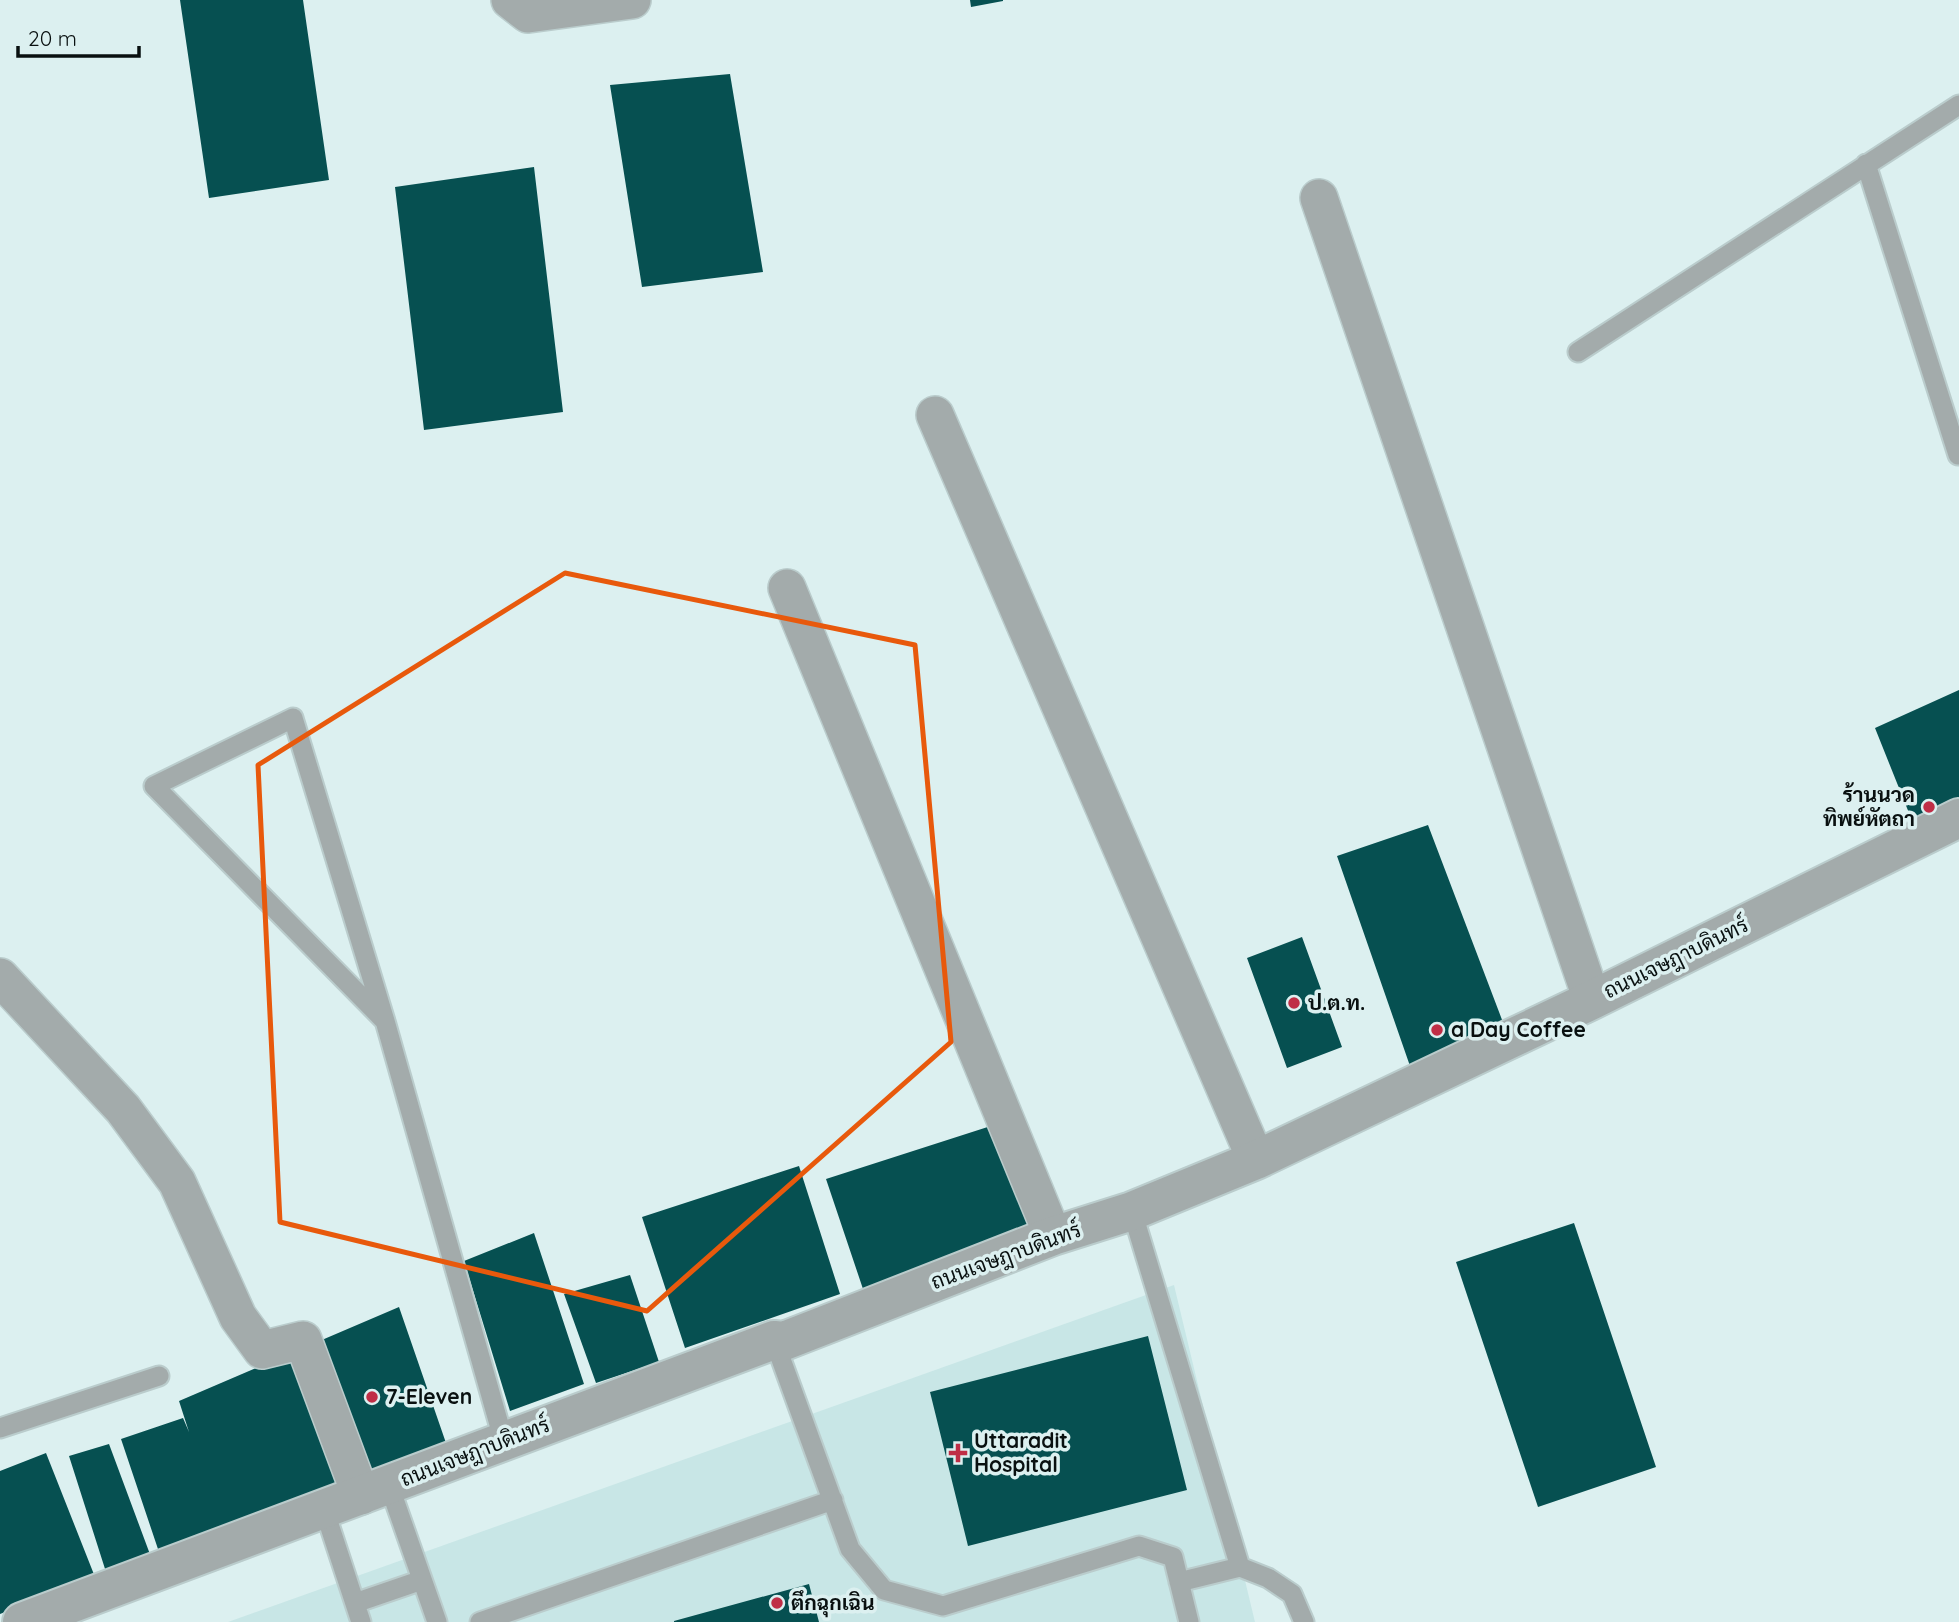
<svg xmlns="http://www.w3.org/2000/svg" width="1959" height="1622" font-family="Quicksand,Sarabun,sans-serif">
	<rect width="100%" height="100%" fill="#dcf0f0"/>
	<!-- built -->
	<path fill="#c8e6e6" d="M1174 1285 1255 1622H228Z"/>
	<!-- building -->
	<path fill="#065051" d="M180 0H303L329 180 209 198Z
		M970 0H1003V1L971 7Z
		M730 74 763 272 642 287 610 85Z
		M534 167 563 412 424 430 395 187Z
		M1959 690V806L1915 828 1875 728Z
		M1428 825 1504 1025 1410 1066 1337 856Z
		M1302 937 1342 1047 1287 1068 1247 958Z
		M997 1124 1039 1228 863 1289 826 1179Z
		M799 1166 840 1294 685 1348 642 1217Z
		M1574 1223 1656 1467 1538 1507 1456 1262Z
		M534 1233 584 1384 510 1411 464 1261Z
		M630 1275 659 1362 596 1383 564 1294Z
		M399 1307 446 1443 160 1555 121 1439 183 1418 189 1432 179 1401Z
		M1148 1336 1187 1490 968 1546 930 1392Z
		M109 1444 151 1557 106 1572 69 1456Z
		M46 1453 95 1577 0 1614V1471Z
		M809 1584 819 1622H674V1621Z"/>
	<g fill="none" stroke-linecap="round" stroke-linejoin="round">
		<!-- service casing -->
		<g stroke="#bacccc" stroke-width="23">
			<path id="service" d="M1866 164 1958 455
				M1578 352 1959 105
				M385 1021 154 786 293 718 385 1021 504 1442
				M1132 1211 1240 1567
				M774 1340 850 1549 884 1590 943 1606 1139 1546 1173 1557 1189 1622
				M0 1428 159 1376
				M389 1485 437 1622
				M324 1509 361 1622
				M1179 1582 1240 1567 1268 1578 1292 1594 1304 1622
				M355 1603 422 1580
				M480 1622 833 1500"/>
		</g>
		<!-- minor casing -->
		<g stroke="#bacccc" stroke-width="40">
			<path id="minor" d="M510 0 528 14 632 0
				M1319 198 1592 1000
				M935 415 1256 1160
				M787 588 1053 1236
				M0 977 123 1109 177 1182 238 1317 262 1350 303 1340 361 1496"/>
		</g>
		<!-- tertiary casing -->
		<g stroke="#bacccc" stroke-width="42">
			<path id="tertiary" d="M22 1622 774 1340 784 1341 1053 1236 1132 1211 1256 1160 1592 1000 1959 818"/>
		</g>
		<!-- service -->
		<use href="#service" stroke="#a3abab" stroke-width="19"/>
		<!-- minor -->
		<use href="#minor" stroke="#a3abab" stroke-width="37"/>
		<!-- tertiary -->
		<use href="#tertiary" stroke="#a3abab" stroke-width="38"/>
	</g>
	<!-- marked area -->
	<path fill="none" stroke="#e8590c" stroke-width="5" stroke-linejoin="round" d="M565 573 915 645 951 1042 647 1311 280 1222 258 765Z"/>
	<!-- markers -->
	<g fill="#bf2e46" stroke="#dcf0f0" stroke-width="2.5">
		<circle cx="1929" cy="807" r="7"/>
		<circle cx="1294" cy="1003" r="7"/>
		<circle cx="1437" cy="1030" r="7"/>
		<circle cx="372" cy="1397" r="7"/>
		<path d="M954.5 1442.5h7v7h7v7h-7v7h-7v-7h-7v-7h7z"/>
		<circle cx="777" cy="1603" r="7"/>
	</g>
	<g text-anchor="middle" stroke-width="7" stroke-linejoin="round" paint-order="stroke">
		<!-- poi labels -->
		<g font-size="21" font-weight="bold" fill="#091010" stroke="#dcf0f0" text-anchor="start">
			<text x="1915" y="802" text-anchor="end">ร้านนวด<tspan x="1915" dy="24">ทิพย์หัตถา</tspan></text>
			<text x="1308" y="1010">ป.ต.ท.</text>
			<text x="1451" y="1037">a Day Coffee</text>
			<text x="386" y="1404">7-Eleven</text>
			<text x="974" y="1448">Uttaradit<tspan x="974" dy="24">Hospital</tspan></text>
			<text x="791" y="1610">ตึกฉุกเฉิน</text>
		</g>
		<!-- street labels -->
		<g font-size="21" fill="#091010" stroke="#dcf0f0">
			<text transform="translate(1676 958) rotate(-26)" y="7">ถนนเจษฎาบดินทร์</text>
			<text transform="translate(1006 1256) rotate(-20)" y="7">ถนนเจษฎาบดินทร์</text>
			<text transform="translate(475 1452) rotate(-21)" y="7">ถนนเจษฎาบดินทร์</text>
		</g>
	</g>
	<!-- scale -->
	<path d="M18 46v10h121v-10" fill="none" stroke="#091010" stroke-width="3.5"/>
	<text x="28" y="46" font-size="21" fill="#091010" stroke="#dcf0f0" stroke-width="5" paint-order="stroke">20 m</text>
</svg>
